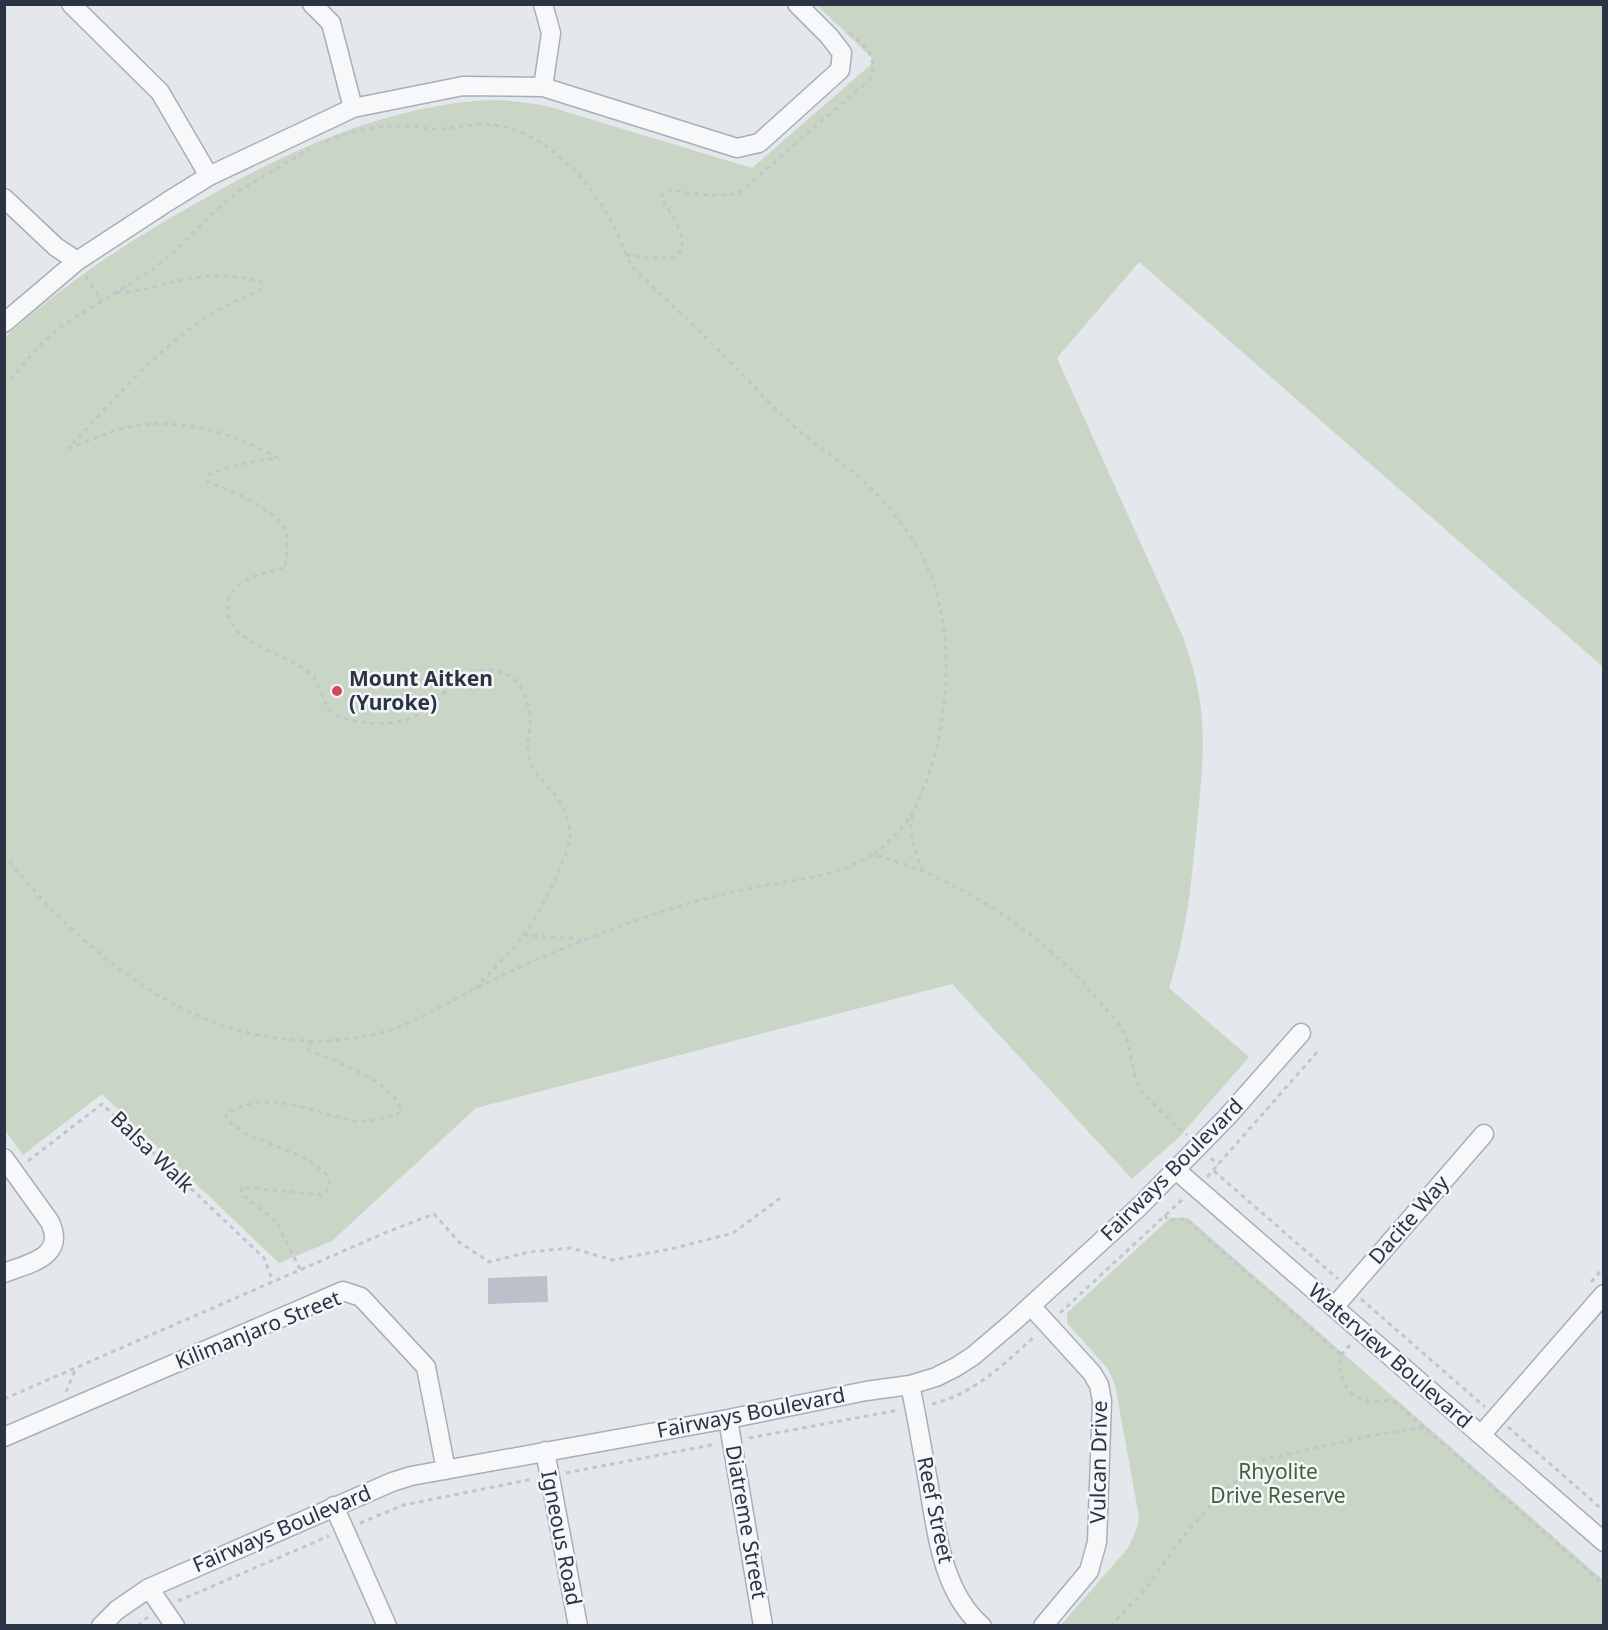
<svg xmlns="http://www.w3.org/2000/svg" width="1608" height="1630" font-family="'Noto Sans',sans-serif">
	<rect width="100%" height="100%" fill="#e4e7ec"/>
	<!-- green -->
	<path fill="#c9d6c5" d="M817 5H1603V667L1139 262 1057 358 1183 637C1188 652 1193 666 1196 681 1209 735 1200 790 1195 845 1190 896 1185 938 1169 988L1249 1057 1180 1136 1132 1179 952 984 476 1108 332 1241 279 1263 102 1094 23 1155 4 1129 5 337C65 283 131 239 202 200 286 152 377 110 474 101 498 98 523 102 547 106L752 168 875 61Z
		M1170 1218H1188L1603 1580V1625H1061L1128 1548 1137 1528 1139 1517 1115 1385 1108 1369 1067 1323V1313Z"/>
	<!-- building -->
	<path fill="#bbc0ca" d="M547 1276 548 1302 488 1304V1278Z"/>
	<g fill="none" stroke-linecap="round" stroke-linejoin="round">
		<!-- minor casing -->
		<g stroke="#a9aeb7" stroke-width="21">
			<path id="minor" d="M71 4 160 92 209 176
				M312 4 331 23 353 108
				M543 87 551 33 543 4
				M4 198 56 247 77 261
				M4 323 77 261 167 202 209 176 353 108 463 86 543 87 737 148 759 143 840 70 842 53 829 36 797 4
				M4 1158 50 1222C66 1257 30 1263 4 1273
				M1176 1170 1604 1542
				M1031 1306 1092 1373 1099 1385 1102 1401 1097 1542 1089 1571 1043 1626
				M1334 1307 1484 1134
				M910 1385C917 1417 922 1449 928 1481 936 1530 942 1592 982 1626
				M728 1419 763 1626
				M1481 1435 1604 1294
				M4 1437 343 1291 361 1297 426 1367 446 1470
				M545 1451 578 1626
				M334 1506 387 1626
				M149 1588 175 1626
				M101 1626 117 1610 149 1588 392 1482 411 1476 728 1419 866 1391 910 1385 936 1377 956 1367 973 1356 1013 1322 1140 1206 1227 1117 1301 1033"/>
		</g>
		<!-- path -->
		<path stroke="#c2c5cb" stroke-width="3" stroke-dasharray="4.5 4.5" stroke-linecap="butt" d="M326 141C350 131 376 126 402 126 414 126 426 129 438 129 457 128 474 123 493 125 545 131 589 179 612 223 620 238 625 254 634 269 664 297 694 325 722 354 744 375 764 398 786 419 809 441 836 458 860 478 881 495 898 519 913 540 962 614 952 736 913 812 905 828 887 842 874 855
			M626 255 653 258H675C693 242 672 217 663 200L662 195 668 190C691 193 716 198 739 193L869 80C880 56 865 47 849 32
			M86 276 102 301
			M117 292C137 292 154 287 173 282 202 275 232 273 261 282L262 289C243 298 223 306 205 318 154 352 110 404 69 448 91 440 116 428 140 425 187 419 238 435 278 458 253 461 231 465 208 475V482C227 489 279 510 286 531 289 542 286 556 285 568 264 574 232 577 228 603 221 643 289 653 312 675 323 687 322 709 338 716 362 726 398 727 421 713 448 696 457 664 496 671 518 674 530 699 530 719 531 729 527 740 528 750 530 777 556 788 564 811 567 818 570 826 570 833 571 844 564 857 560 867 551 890 538 915 524 935 509 954 491 971 475 989
			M4 386 43 342 60 327 155 268 181 245 214 212 242 189 309 149
			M912 815C909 839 914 850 923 871
			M4 854C50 916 129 987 201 1017 253 1040 316 1047 372 1035 409 1027 441 1006 474 989 526 963 581 940 635 921 673 907 713 896 752 888 782 882 814 879 842 869 853 865 863 859 874 855 891 860 909 865 925 872 990 901 1048 941 1093 994 1102 1005 1112 1015 1120 1026 1133 1046 1130 1072 1141 1090 1149 1101 1175 1125 1187 1135
			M524 935 582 939
			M1211 1158 1218 1165
			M28 1161 102 1104 264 1258 273 1282
			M1214 1171 1338 1279
			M1207 1177 1319 1050
			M1165 1215 1167 1220 1185 1219 1341 1355C1337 1375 1346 1399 1370 1401 1378 1401 1386 1400 1394 1401L1604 1585
			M300 1269 276 1221 244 1196 241 1190 242 1187 322 1195C356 1170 265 1143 251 1136 242 1132 235 1126 227 1120L226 1115C257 1091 300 1106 333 1116 341 1117 349 1121 356 1121 370 1122 384 1118 397 1115L401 1110C393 1080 333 1061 307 1049L312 1041
			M1591 1282 1604 1267
			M1361 1299 1485 1407
			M1060 1313 1185 1197
			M1341 1355 1352 1343
			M66 1392 75 1370
			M4 1399 387 1232 434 1214 459 1242 489 1262 529 1252 571 1248 613 1260 675 1248 733 1233 783 1196
			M932 1404C974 1394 1004 1364 1035 1336
			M1508 1427 1604 1511
			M749 1438 899 1410
			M566 1473 716 1444
			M360 1523 404 1505 533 1479
			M178 1601 329 1536
			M138 1626 148 1617
			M1110 1626 1144 1591 1182 1538 1219 1496 1261 1460 1369 1436 1424 1427"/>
		<!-- minor -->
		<use href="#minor" stroke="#f7f8fa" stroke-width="18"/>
	</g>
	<!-- markers -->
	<circle fill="#d1495b" stroke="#f4f6f9" stroke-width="2" cx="337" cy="691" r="6"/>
	<g text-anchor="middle" stroke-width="5" stroke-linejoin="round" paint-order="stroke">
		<!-- poi labels -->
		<g font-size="21" font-weight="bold" fill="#2b3445" stroke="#f4f6f9" text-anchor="start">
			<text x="349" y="686">Mount Aitken<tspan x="349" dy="24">(Yuroke)</tspan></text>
		</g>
		<!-- street labels -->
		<g font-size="21" fill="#2b3445" stroke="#f4f6f9">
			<text transform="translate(152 1152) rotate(44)" y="7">Balsa Walk</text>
			<text transform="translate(1172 1170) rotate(-45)" y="7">Fairways Boulevard</text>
			<text transform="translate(1409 1220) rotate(-49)" y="7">Dacite Way</text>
			<text transform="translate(258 1330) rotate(-22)" y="7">Kilimanjaro Street</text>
			<text transform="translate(1390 1356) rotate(41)" y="7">Waterview Boulevard</text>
			<text transform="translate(751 1413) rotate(-11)" y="7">Fairways Boulevard</text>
			<text transform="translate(1099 1462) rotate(-89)" y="7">Vulcan Drive</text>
			<text transform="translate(935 1510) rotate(78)" y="7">Reef Street</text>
			<text transform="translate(746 1522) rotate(80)" y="7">Diatreme Street</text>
			<text transform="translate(282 1529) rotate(-23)" y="7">Fairways Boulevard</text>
			<text transform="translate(561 1538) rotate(79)" y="7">Igneous Road</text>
		</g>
		<!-- park labels -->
		<g font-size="21" fill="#3f6138" stroke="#f4f6f9">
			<text x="1278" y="1479">Rhyolite<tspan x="1278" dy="24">Drive Reserve</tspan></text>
		</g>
	</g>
	<!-- border -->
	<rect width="1608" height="1630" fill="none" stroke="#2b3445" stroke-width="12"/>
</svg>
